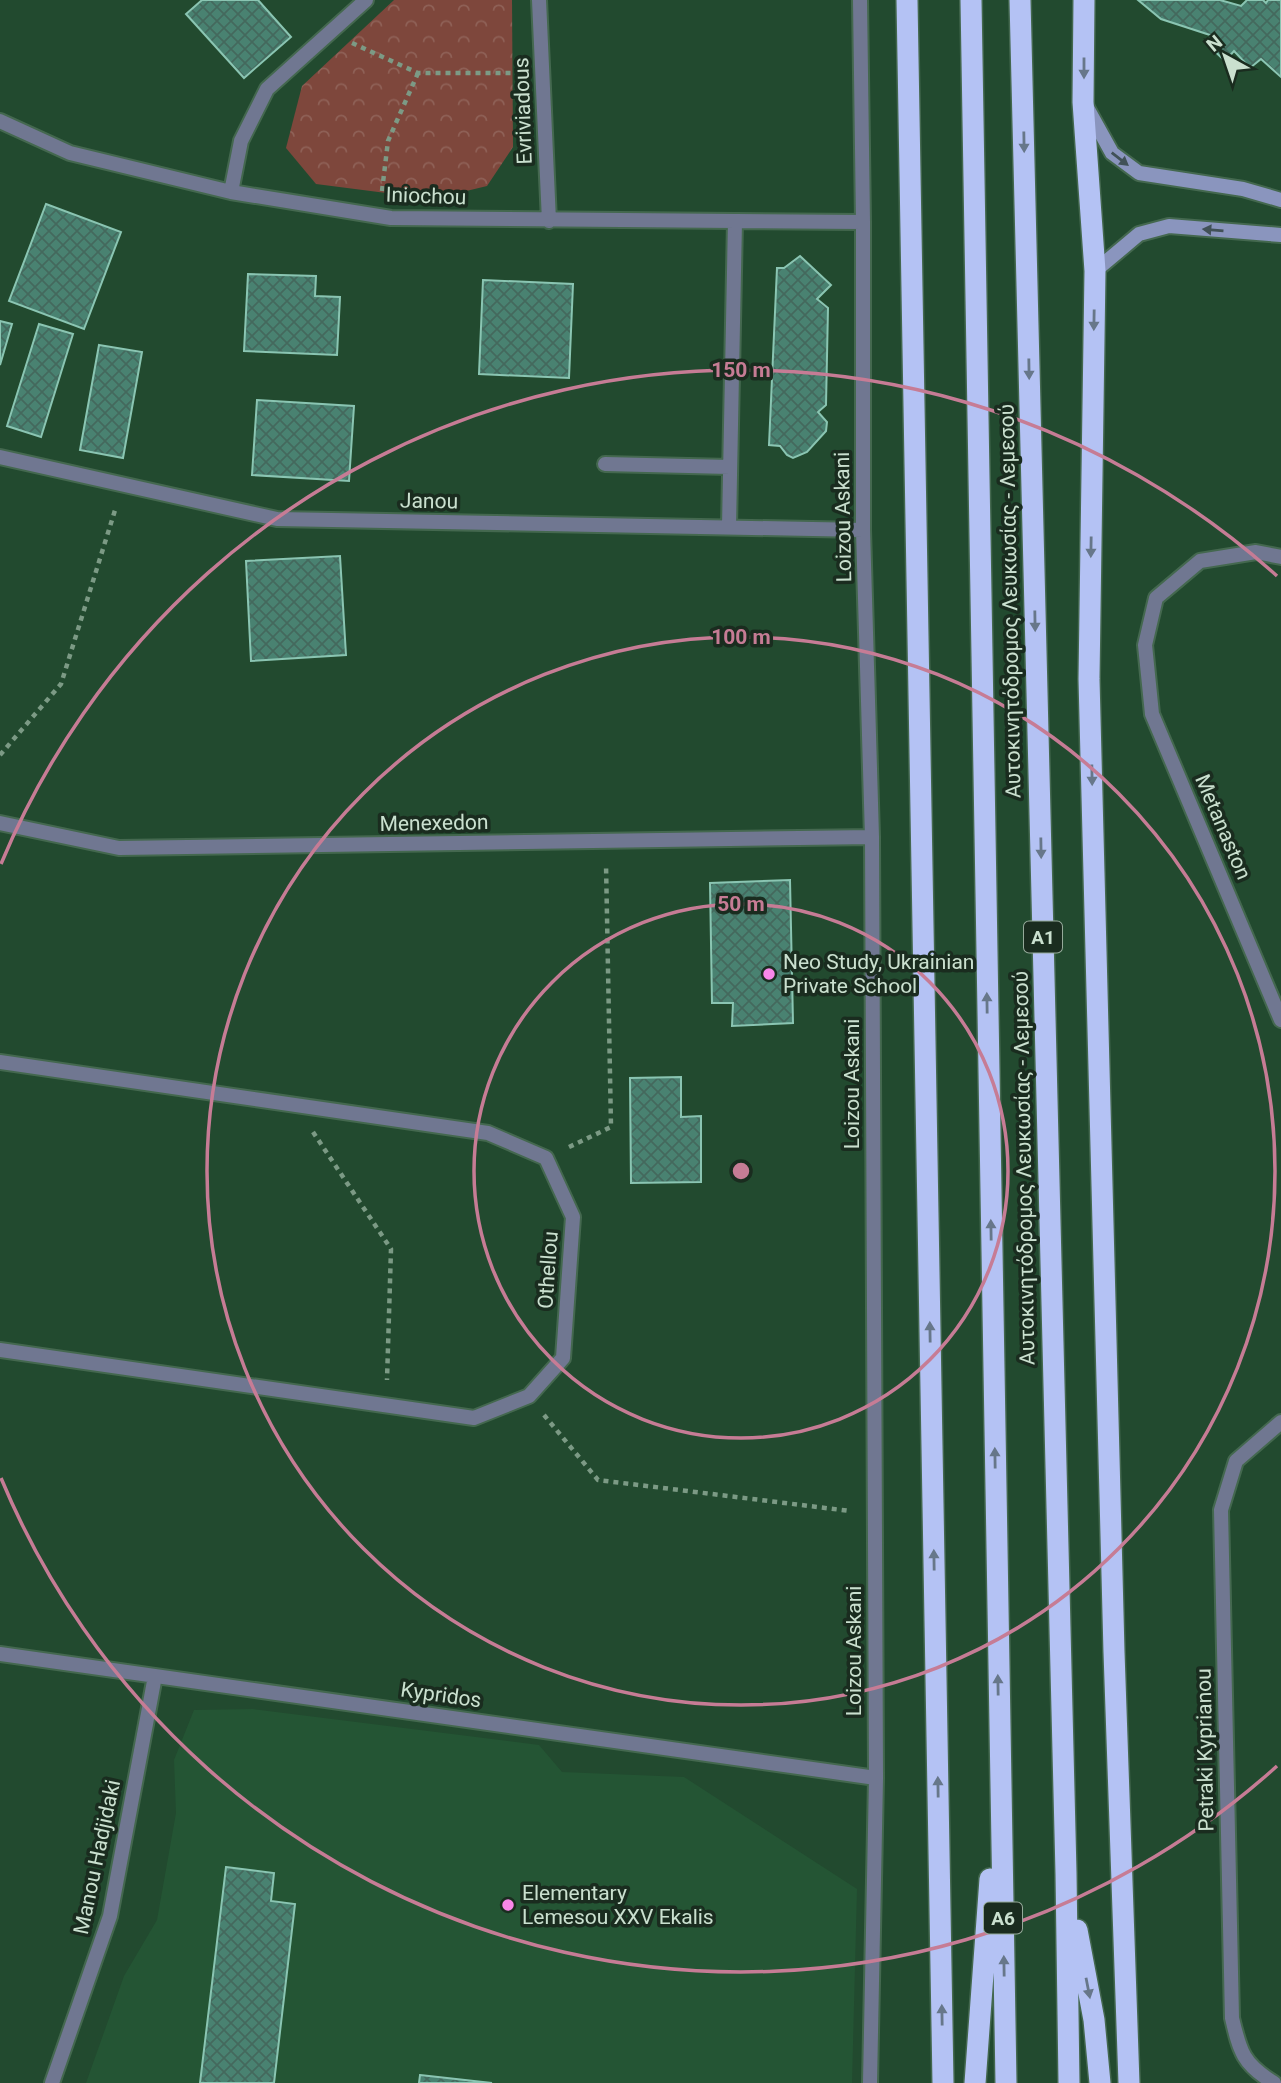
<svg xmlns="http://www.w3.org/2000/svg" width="1281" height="2083" font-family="Roboto,sans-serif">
	<defs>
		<pattern id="park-crowns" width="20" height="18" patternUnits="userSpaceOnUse" patternTransform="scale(1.75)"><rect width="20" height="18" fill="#7e473c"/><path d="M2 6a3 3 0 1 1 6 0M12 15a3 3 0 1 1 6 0" fill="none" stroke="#8f6157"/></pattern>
		<pattern id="building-cross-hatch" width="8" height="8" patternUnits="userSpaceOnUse" patternTransform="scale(1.75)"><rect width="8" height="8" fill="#498271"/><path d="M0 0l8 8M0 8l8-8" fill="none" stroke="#44695d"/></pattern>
	</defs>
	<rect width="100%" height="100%" fill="#224a2f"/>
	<!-- built -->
	<path fill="#245534" d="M253 1709 539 1745 562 1772 684 1777 857 1889 852 2083H86L124 1976 157 1920 176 1813 174 1760 194 1710Z"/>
	<!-- park -->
	<path fill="url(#park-crowns)" d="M394 0H512L513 147 487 186 433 199 316 184 286 148 302 86Z"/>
	<!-- building -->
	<path fill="url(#building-cross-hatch)" stroke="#8ac5b2" stroke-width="2" d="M202 0H258L291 37 244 78 186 14Z
		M1138 0H1220L1241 6 1247 0H1263L1266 3 1268 0H1281V77L1261 59 1250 68 1234 51 1225 61 1206 43 1213 36 1161 19Z
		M46 204 121 232 84 329 9 301Z
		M800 256 831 285 817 299 828 308 826 405 818 412 827 422 826 431 807 452 793 458 787 455 780 446 769 445 777 268H784Z
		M248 274 316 276 315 296 340 297 337 355 244 351Z
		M483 280 573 284 569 378 479 374Z
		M0 321 12 324 0 365Z
		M39 324 73 334 41 437 7 426Z
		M99 345 142 352 123 458 80 450Z
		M257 400 354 406 349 481 252 475Z
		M340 556 346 655 251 661 246 561Z
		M790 880 793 1023 732 1026 733 1003H712L710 883Z
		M681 1077V1117L701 1116V1182L631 1183 630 1078Z
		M226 1867 274 1873 271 1901 295 1904 274 2083H200Z
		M420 2075 492 2083H419Z"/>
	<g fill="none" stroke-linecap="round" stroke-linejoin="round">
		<!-- street casing -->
		<g stroke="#44684f" stroke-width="18">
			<path id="street" d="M539 0 549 221
				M860 0 863 222V530L872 837 876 1778 870 2083
				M0 121 70 153 231 192 391 218 863 222
				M231 192 241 141 267 89 366 0
				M0 457 277 519 863 530
				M605 464 730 467
				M729 527 735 221
				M1281 557 1256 552 1200 561 1156 598 1145 645 1152 714 1281 1020
				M0 823 119 848 872 837
				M0 1062 488 1133 546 1158 573 1217 563 1358 529 1396 474 1418 0 1350
				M0 1654 876 1778
				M52 2083 110 1916 155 1676
				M1274 2083C1243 2064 1240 2052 1232 2018L1221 1510 1236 1461 1281 1422"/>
		</g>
		<!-- secondary casing -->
		<g stroke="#44684f" stroke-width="18">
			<path id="secondary" d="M1086 106 1112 153 1139 173 1243 189 1281 200
				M1095 271 1139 234 1169 226 1281 235"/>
		</g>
		<!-- highway casing -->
		<g stroke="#44684f" stroke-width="24">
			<path id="highway" d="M907 0 943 2083
				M971 0 1006 2083
				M1020 0 1066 1873 1069 2083
				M1084 0 1083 102 1095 271 1089 679 1114 1652 1129 2083
				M1077 1930 1094 2020 1100 2083
				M975 2083 990 1879"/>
		</g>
		<!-- path -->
		<path stroke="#7c9a85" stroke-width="4.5" stroke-dasharray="5 5" stroke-linecap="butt" d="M352 43 418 73H519
			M382 191 388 141 418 73
			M0 755 61 684 116 507
			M313 1132 391 1249 387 1380
			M569 1147 611 1127 606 864
			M544 1415 598 1480 850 1511"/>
		<!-- street -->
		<use href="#street" stroke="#707791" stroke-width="14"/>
		<!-- secondary -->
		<use href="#secondary" stroke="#8a95be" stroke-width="14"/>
		<!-- highway -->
		<use href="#highway" stroke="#b4c2f4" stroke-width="21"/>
	</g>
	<!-- one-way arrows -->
	<defs><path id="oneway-solid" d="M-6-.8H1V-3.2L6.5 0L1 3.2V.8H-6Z" transform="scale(1.75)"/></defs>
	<g fill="#67778a">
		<use href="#oneway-solid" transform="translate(1084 68) rotate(90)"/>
		<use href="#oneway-solid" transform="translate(1024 142) rotate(89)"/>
		<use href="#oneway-solid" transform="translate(1094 320) rotate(91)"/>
		<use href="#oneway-solid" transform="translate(1029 369) rotate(89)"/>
		<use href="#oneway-solid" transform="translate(1091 547) rotate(91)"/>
		<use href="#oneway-solid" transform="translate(1035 621) rotate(89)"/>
		<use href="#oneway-solid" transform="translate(1092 775) rotate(89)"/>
		<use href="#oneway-solid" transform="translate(1041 848) rotate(89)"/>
		<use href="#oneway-solid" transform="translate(987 1003) rotate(-91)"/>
		<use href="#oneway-solid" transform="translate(991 1230) rotate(-91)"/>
		<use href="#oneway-solid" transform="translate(930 1332) rotate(-91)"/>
		<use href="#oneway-solid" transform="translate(995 1458) rotate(-91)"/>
		<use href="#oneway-solid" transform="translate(934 1560) rotate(-91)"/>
		<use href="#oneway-solid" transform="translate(998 1685) rotate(-91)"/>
		<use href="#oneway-solid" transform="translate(938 1787) rotate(-91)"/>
		<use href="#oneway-solid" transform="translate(1004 1966) rotate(-91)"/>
		<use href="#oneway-solid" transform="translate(1088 1988) rotate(79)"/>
		<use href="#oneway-solid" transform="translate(942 2015) rotate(-91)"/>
	</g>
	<g fill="#415157">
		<use href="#oneway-solid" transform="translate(1120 159) rotate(38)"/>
		<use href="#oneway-solid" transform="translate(1213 230) rotate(-175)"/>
	</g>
	<!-- distance rings -->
	<g fill="none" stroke="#c67c95" stroke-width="3.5">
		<circle cx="741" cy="1171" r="267"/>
		<circle cx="741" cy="1171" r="534"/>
		<path d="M1277 1766A801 801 0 0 1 1 1478M1 864A801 801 0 0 1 1277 576"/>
	</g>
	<!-- markers -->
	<g fill="#f987e9" stroke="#1a2c1f" stroke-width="2.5">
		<circle cx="769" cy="974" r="7"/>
		<circle cx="508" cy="1905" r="7"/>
	</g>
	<g text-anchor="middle" stroke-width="7" stroke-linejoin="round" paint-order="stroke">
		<!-- shield labels -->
		<g fill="#1a2c1f" stroke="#95aa9a" stroke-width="2">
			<rect x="1024" y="921.5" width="38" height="31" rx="5"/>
			<rect x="984" y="1902.5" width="38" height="31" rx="5"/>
		</g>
		<g font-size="19" font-weight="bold" fill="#cae0cf">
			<text x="1043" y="944">A1</text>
			<text x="1003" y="1925">A6</text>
		</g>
		<!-- street labels -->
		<g font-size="21" fill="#cae0cf" stroke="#1a2c1f">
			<text transform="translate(523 111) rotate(-92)" y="7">Evriviadous</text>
			<text transform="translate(426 196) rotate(2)" y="7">Iniochou</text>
			<text transform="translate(429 501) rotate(1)" y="7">Janou</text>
			<text transform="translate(843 517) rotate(-91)" y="7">Loizou Askani</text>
			<text transform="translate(1010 601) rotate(-91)" y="7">Αυτοκινητόδρομος Λευκωσίας - Λεμεσού</text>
			<text transform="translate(434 823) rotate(-1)" y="7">Menexedon</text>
			<text transform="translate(1223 827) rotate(67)" y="7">Metanaston</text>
			<text transform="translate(852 1084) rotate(-90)" y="7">Loizou Askani</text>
			<text transform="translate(1024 1168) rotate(-91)" y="7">Αυτοκινητόδρομος Λευκωσίας - Λεμεσού</text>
			<text transform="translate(548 1270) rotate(-86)" y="7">Othellou</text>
			<text transform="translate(854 1651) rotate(-90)" y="7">Loizou Askani</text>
			<text transform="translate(441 1695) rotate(8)" y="7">Kypridos</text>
			<text transform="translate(1205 1750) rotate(-91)" y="7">Petraki Kyprianou</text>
			<text transform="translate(97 1857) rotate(-78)" y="7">Manou Hadjidaki</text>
		</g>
		<!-- poi labels -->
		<g font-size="21" fill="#cae0cf" stroke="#1a2c1f" text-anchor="start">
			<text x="783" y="969">Neo Study, Ukrainian<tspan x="783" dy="24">Private School</tspan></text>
			<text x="522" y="1900">Elementary<tspan x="522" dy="24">Lemesou XXV Ekalis</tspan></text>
		</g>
	</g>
	<circle cx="741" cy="1171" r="10" fill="#c67c95" stroke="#1a2c1f" stroke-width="3.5"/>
	<g font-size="21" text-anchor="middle" font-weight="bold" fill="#c67c95" stroke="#1a2c1f" stroke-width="7" stroke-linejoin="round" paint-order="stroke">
		<text x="741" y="377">150 m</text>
		<text x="741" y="644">100 m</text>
		<text x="741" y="911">50 m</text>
	</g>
	<!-- north arrow -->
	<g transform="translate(1225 56) rotate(320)" stroke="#1a2c1f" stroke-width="5" paint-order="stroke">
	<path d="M0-5L12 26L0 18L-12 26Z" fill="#cae0cf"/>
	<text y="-10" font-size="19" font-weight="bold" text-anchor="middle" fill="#cae0cf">N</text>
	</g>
</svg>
